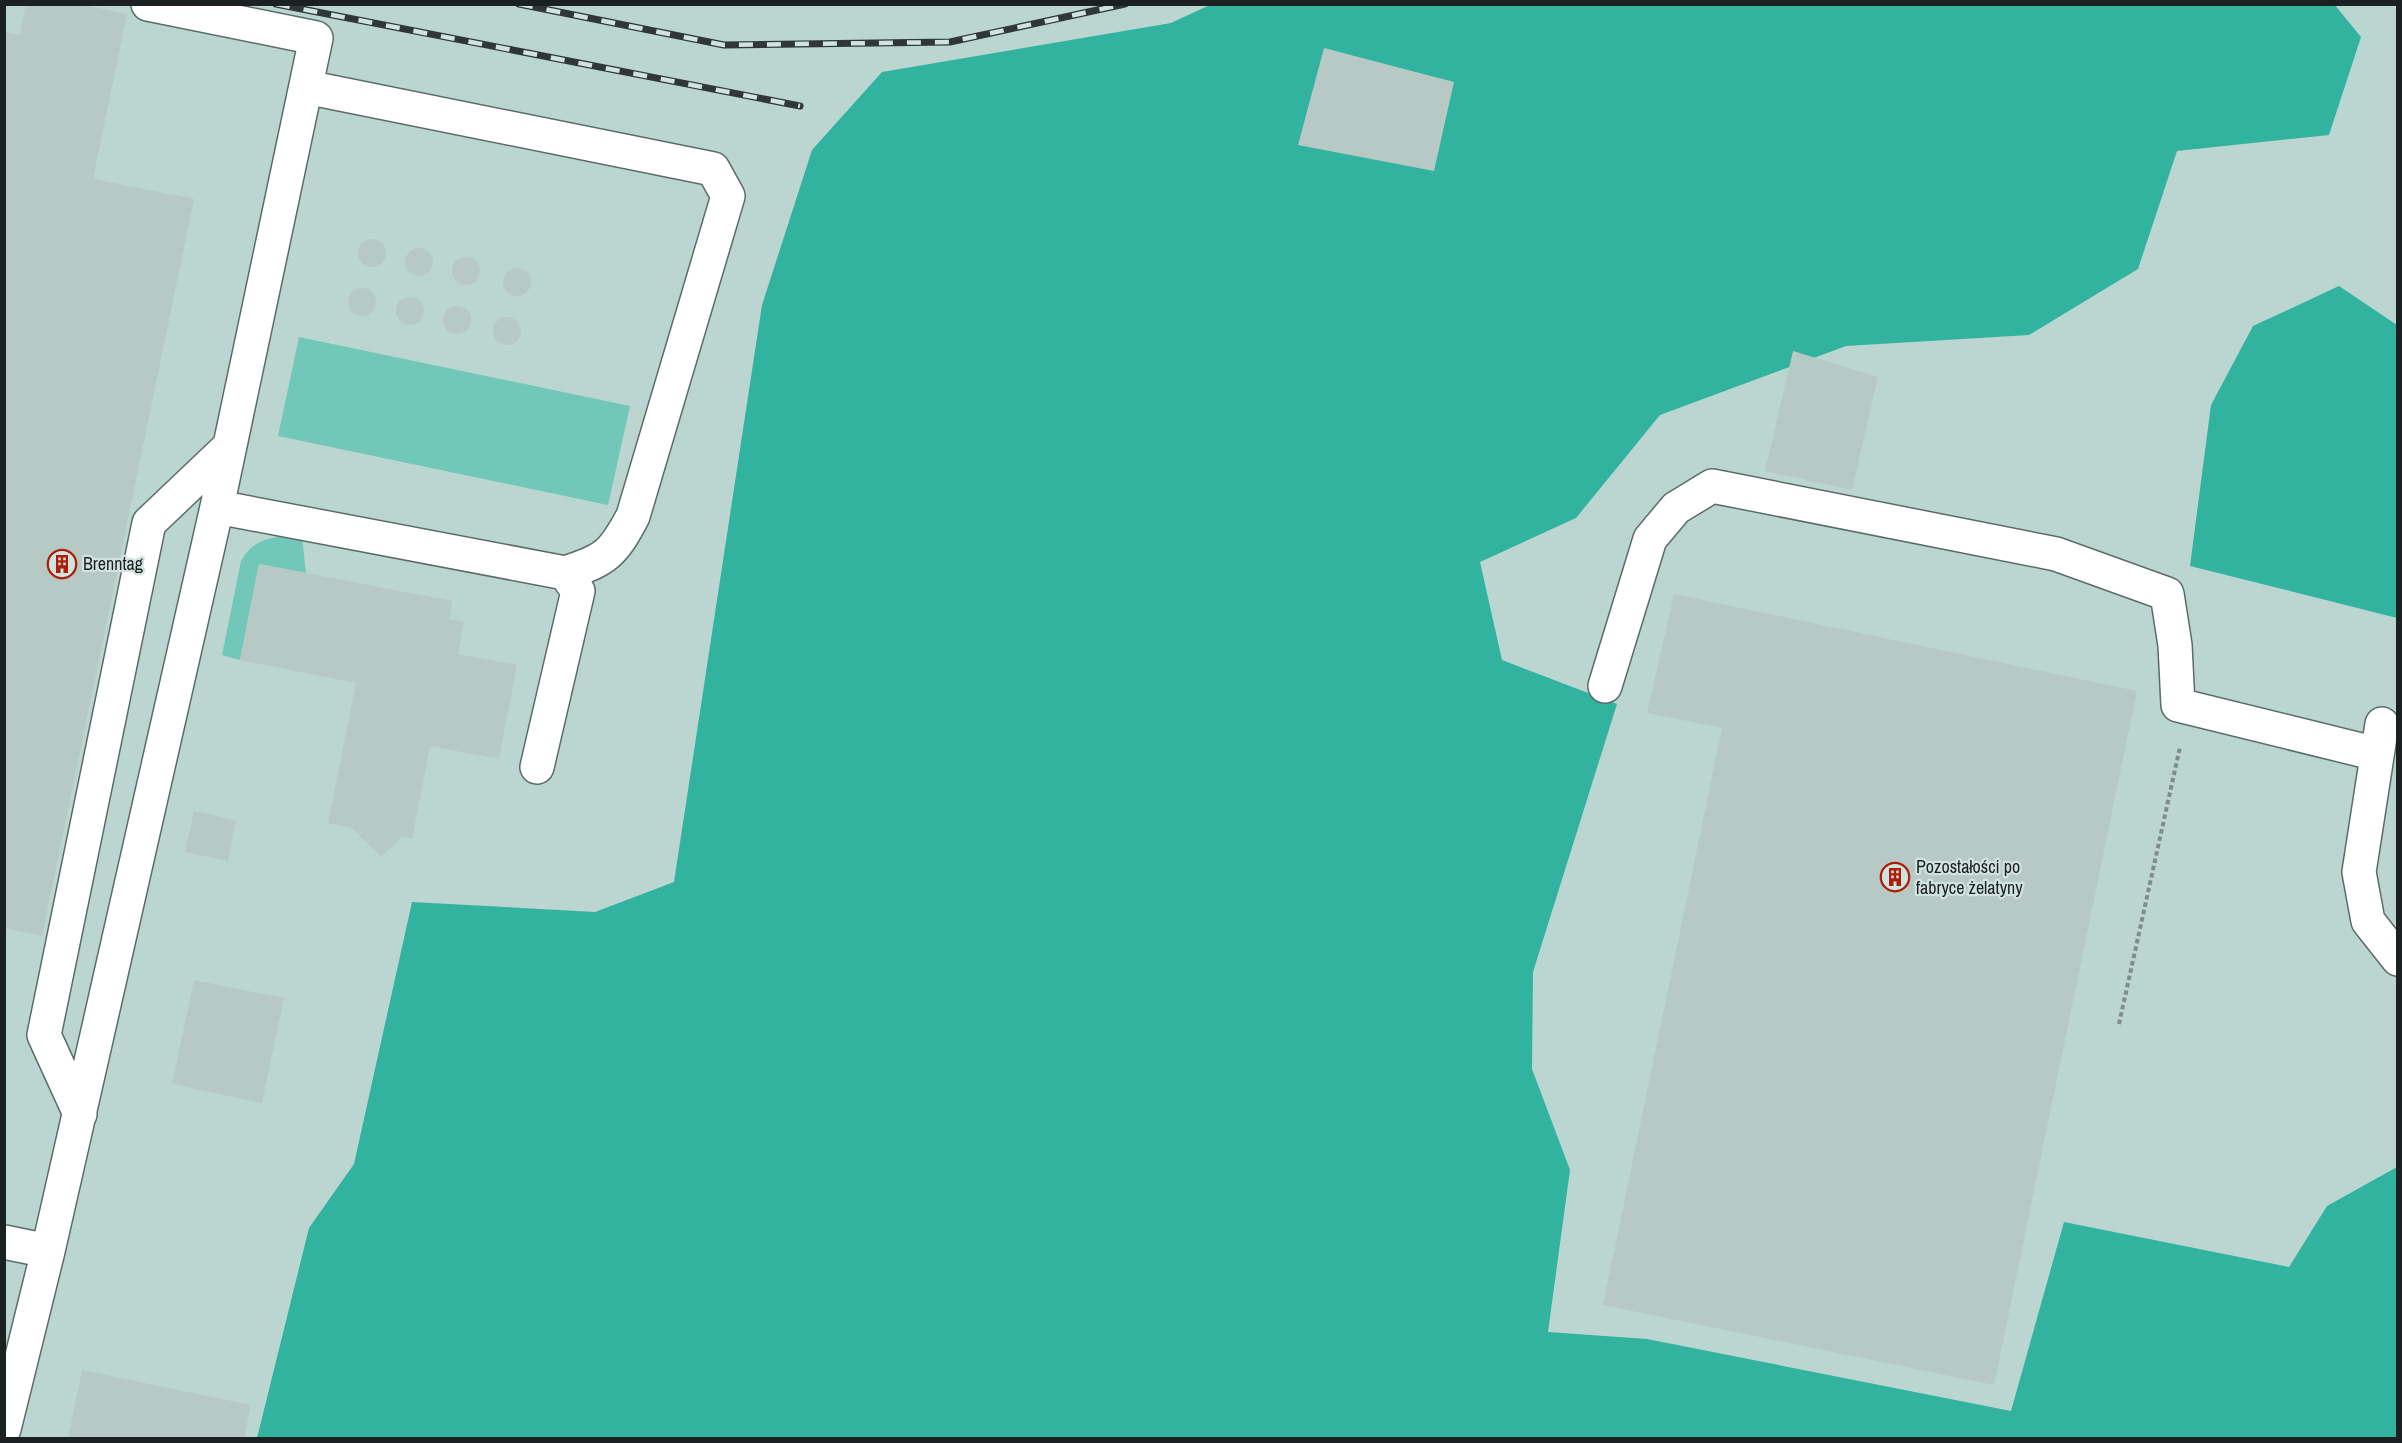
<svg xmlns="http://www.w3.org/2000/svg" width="2402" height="1443" font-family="'Archivo Narrow',sans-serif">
	<rect width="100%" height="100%" fill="#d0e3df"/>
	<!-- built -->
	<path fill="#bbd6d1" d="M5 5H2397V1438H5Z"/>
	<!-- green -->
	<path fill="#71c7b8" d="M299 337 630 406 608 505 278 436Z
		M286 536 302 537 306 573 259 564 240 660 222 655 241 561C252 542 265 538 286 536Z"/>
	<!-- forest -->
	<path fill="#31b3a0" d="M1212 4H2334L2361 37 2329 135 2177 151 2138 269 2029 335 1846 346 1660 415 1576 518 1480 562 1502 660 1617 704 1533 972 1532 1069 1570 1170 1548 1332 1647 1339 2011 1411 2064 1222 2289 1267 2327 1206 2397 1167V1438H257L309 1228 354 1164 412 902 595 912 674 882 762 305 812 150 882 72 1171 23Z
		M2339 286 2397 325V618L2190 566 2211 405 2253 326Z"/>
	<!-- building -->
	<path fill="#b7c9c5" d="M26 4H79L127 14 93 179 194 199 42 936 4 928V32L20 35Z
		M1324 48 1454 82 1434 171 1298 145Z
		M358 253a14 14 0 1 1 28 0a14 14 0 1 1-28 0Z
		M405 262a14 14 0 1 1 28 0a14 14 0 1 1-28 0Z
		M452 271a14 14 0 1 1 28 0a14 14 0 1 1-28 0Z
		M503 282a14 14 0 1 1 28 0a14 14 0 1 1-28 0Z
		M348 302a14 14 0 1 1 28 0a14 14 0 1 1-28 0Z
		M396 311a14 14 0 1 1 28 0a14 14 0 1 1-28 0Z
		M443 320a14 14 0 1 1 28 0a14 14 0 1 1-28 0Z
		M493 331a14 14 0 1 1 28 0a14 14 0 1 1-28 0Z
		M1793 351 1878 377 1852 490 1765 471Z
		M259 564 452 601 449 619 464 622 458 654 517 665 499 759 430 746 412 839 402 837 381 857 352 828 328 823 356 683 240 660Z
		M1674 594 2137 691 1994 1385 1603 1305 1722 728 1647 713Z
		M194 811 236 820 228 861 185 852Z
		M194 980 284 998 262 1103 172 1084Z
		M82 1370 251 1405 244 1438H68Z"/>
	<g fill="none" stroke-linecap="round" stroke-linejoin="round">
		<!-- minor casing -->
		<g stroke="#5b6c68" stroke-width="36">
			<path id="minor" d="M217 507 565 573C606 560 613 554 633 516L728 196 713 169 306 87
				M1605 686 1650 539 1676 508 1712 486 2056 554 2167 594 2175 645 2178 705 2377 754
				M2382 724 2359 872 2368 921 2398 959
				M537 767 578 591 565 573
				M80 1114 44 1035 149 523 230 446
				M4 1242 48 1251
				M4 1429 48 1251 217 507 316 38 148 4"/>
		</g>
		<!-- path -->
		<path stroke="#7f8c8a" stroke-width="4" stroke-dasharray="4.5 3" stroke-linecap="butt" d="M2119 1024 2180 747"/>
		<!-- minor -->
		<use href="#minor" stroke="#fff" stroke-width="33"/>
		<!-- rail casing -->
		<g stroke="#303837" stroke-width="7">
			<path id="rail" d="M276 4 800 106
				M519 4 724 45 950 42 1125 4"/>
		</g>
		<!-- rail -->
		<use href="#rail" stroke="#d0e3df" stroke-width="4.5" stroke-dasharray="14" stroke-linecap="butt"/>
	</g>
	<!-- icons -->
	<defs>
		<g id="building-ring" transform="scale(1.5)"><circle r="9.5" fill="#d0e3df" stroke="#ac1d0a" stroke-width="1.5"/><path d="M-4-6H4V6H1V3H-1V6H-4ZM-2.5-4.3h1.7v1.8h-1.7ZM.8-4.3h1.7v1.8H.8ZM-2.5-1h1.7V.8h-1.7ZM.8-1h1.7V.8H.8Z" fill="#ac1d0a"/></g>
	</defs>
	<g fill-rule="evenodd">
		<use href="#building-ring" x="62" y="564"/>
		<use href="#building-ring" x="1895" y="877"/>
	</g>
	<g text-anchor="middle" stroke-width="4.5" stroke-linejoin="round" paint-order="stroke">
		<!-- poi labels -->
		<g font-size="18" fill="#1a2120" stroke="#d0e3df" text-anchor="start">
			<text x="83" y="570">Brenntag</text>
			<text x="1916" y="873">Pozostałości po<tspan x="1916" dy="21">fabryce żelatyny</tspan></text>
		</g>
	</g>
	<!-- border -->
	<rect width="2402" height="1443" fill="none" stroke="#1a2120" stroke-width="12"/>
</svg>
